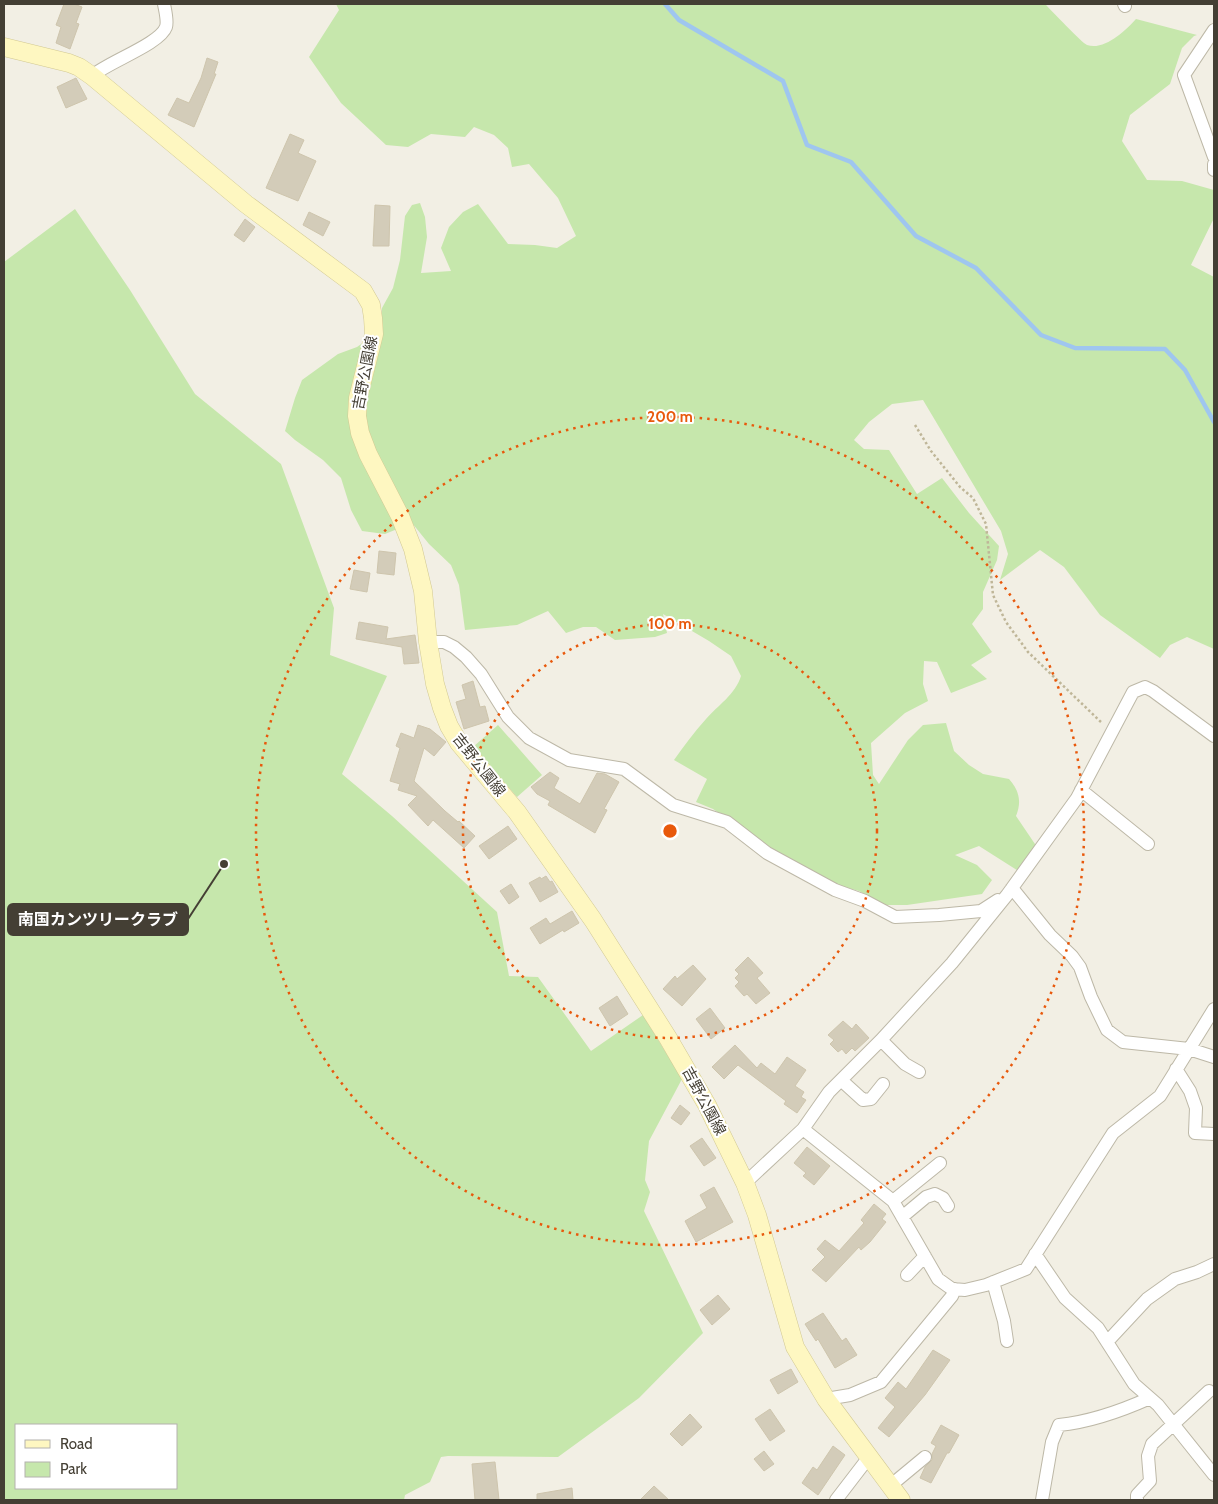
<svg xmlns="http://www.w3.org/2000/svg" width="1218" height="1504" font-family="Cabin,'Noto Sans JP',sans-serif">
	<rect width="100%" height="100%" fill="#f2efe4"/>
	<!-- green -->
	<path fill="#c6e7ac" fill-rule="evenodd" d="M336 4H1045C1052 11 1081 42 1087 45 1104 51 1125 31 1136 19L1197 35 1194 36 1182 48 1170 84 1130 115 1122 141 1147 180 1182 181 1214 190V218L1191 265 1214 277V649L1187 637 1170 645 1160 658 1100 615 1064 567 1040 550 1000 580 1008 554 1001 531 923 400 892 404 869 422 854 440 864 449 889 450 917 494 942 478 969 513 999 546 997 560 983 592V609L972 624 992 652 971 665 987 679 951 693 937 662 924 661 923 684 928 701 905 713 871 743 873 775 879 784 908 740 923 725 946 723 954 751 969 765 983 774 1009 779C1019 790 1022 802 1016 816L1037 847 1020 872 979 846 955 855 977 865 992 880 982 894 907 905H884L859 891 819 880 713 809 696 802 707 779 674 760C684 746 694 732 706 719 718 705 735 695 741 676L731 656 709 641 663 614 667 633 655 637 615 640 596 627H583L566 633 548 611 517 625 465 630 459 585 451 565 429 544 412 523 385 534 362 531 351 510 341 478 323 460 295 440 285 431 295 398 302 380 338 354 357 347 381 330 382 308 393 288 400 260 405 216 412 205 420 203 425 217 427 237 421 273 451 271 441 248 449 227 463 212 478 204 508 244 535 245 557 248 576 236 558 198 529 164 512 167 508 148 494 135 474 127 465 137 431 134 408 147 386 145 341 103 309 57 339 10Z
		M75 209 130 290 195 394 281 464 334 608 330 655 387 676 342 774 392 816 497 912 509 976 538 977 591 1051 643 1015 682 1079 649 1141 645 1180 650 1192 644 1211 703 1333 639 1398 558 1457 448 1456 441 1457 430 1482 405 1495 404 1500H4V262ZM16 1425H176V1488H16Z
		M498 725 542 775 517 797 473 747Z"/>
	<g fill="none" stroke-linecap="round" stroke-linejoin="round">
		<!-- stream -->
		<path stroke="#9fc6ef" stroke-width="4.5" d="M665 4 679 20 783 81 807 145 851 162 916 236 976 268 1041 335 1075 348 1165 349 1185 370 1214 422"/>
	</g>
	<!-- building -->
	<path fill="#d3ccb9" stroke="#cec5ad" d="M64 4H74L82 7 76 23 79 24 70 49 56 43 61 27 56 25Z
		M207 58 218 62 214 74H216L194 127 168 115 177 98 189 103 201 78Z
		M76 78 87 99 66 108 57 87Z
		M290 134 304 140 298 153 316 161 298 201 266 188Z
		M375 205 390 206 389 246H373Z
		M309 212 330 222 323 236 303 225Z
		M245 219 255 227 244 242 234 235Z
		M379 551 396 553 394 575 377 573Z
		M354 570 370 573 367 592 350 589Z
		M359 622 388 627 386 639 415 635 419 663 404 664 402 647 356 639Z
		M473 681 480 707 485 706 489 721 464 729 456 702 466 699 462 685Z
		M418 725 430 729 446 742 434 756 424 748 414 781 445 811 458 822 459 821 475 836 464 848 433 820 428 826 408 805 417 796 398 790 400 784 390 781 400 748 396 746 401 733 414 738Z
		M550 772 559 778 554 788 580 804 597 773 605 774 619 782 604 809 607 810 595 833 548 805 550 801 537 794 531 787Z
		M508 826 517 839 489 859 479 846Z
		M546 876 550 882 552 881 558 892 540 902 529 883 540 877 541 879Z
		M511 884 519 897 509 904 500 891Z
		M572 911 579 923 564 932 563 930 540 944 530 928 546 918 550 924Z
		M748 957 763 973 757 978 770 993 756 1004 747 994 744 996 735 986 739 982 735 978 739 974 735 970Z
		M693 965 706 979 682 1006 663 989 675 976 677 979Z
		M617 996 628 1014 610 1026 599 1008Z
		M710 1008 725 1028 711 1039 696 1019Z
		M843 1021 852 1029 856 1024 869 1038 855 1051 852 1048 846 1054 842 1049 838 1052 830 1044 834 1040 828 1035Z
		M735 1045 757 1068 761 1063 775 1074 787 1057 806 1070 795 1086 804 1092 801 1097 806 1100 797 1113 784 1104 786 1101 738 1065 724 1079 712 1067Z
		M680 1105 690 1113 681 1125 671 1118Z
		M702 1138 716 1158 704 1166 690 1146Z
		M807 1147 830 1166 814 1185 803 1176 806 1173 794 1163Z
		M714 1187 733 1222 696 1242 685 1221 707 1208 700 1195Z
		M874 1204 886 1214 882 1219 886 1222 870 1242 861 1250 859 1247 826 1282 812 1270 825 1257 817 1249 825 1240 839 1251 864 1223 861 1220Z
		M718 1295 730 1309 712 1325 700 1310Z
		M823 1313 842 1341 846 1338 857 1355 835 1368 818 1339 816 1341 805 1324Z
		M933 1350 950 1360 925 1395 889 1437 878 1428 895 1407 885 1398 898 1382 906 1389Z
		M791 1369 798 1382 778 1394 770 1380Z
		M770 1409 785 1431 770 1441 755 1419Z
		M690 1414 702 1427 682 1446 670 1434Z
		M941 1425 959 1435 949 1453H947L931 1483 920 1478 925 1467 932 1460V1454L936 1446 931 1443Z
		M833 1446 845 1455 818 1495 802 1483 813 1467 817 1470Z
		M764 1451 774 1464 764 1471 754 1459Z
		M495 1462 499 1500H475L472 1464Z
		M654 1486 669 1500H640Z
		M572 1488 573 1500H537V1494Z"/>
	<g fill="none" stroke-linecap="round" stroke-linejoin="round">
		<!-- street casing -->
		<g stroke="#bdb8a7" stroke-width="14">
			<path id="street" d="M1124 4 1125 6
				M1214 30 1184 75 1214 157
				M92 76C108 62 160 44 166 27 168 21 165 10 164 4
				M1214 164V170
				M428 642H444L454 647 466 657 481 674 508 717 529 738 569 760 624 769 673 805 727 822 767 853 835 890 865 901 895 917 939 915 981 911 998 900
				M1081 790 1148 844
				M1012 888 1050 935 1072 956 1080 967 1091 997 1107 1030 1123 1042 1189 1049 1214 1057
				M881 1040 905 1064 919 1072
				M1176 1069 1190 1091 1196 1108 1195 1133 1214 1134
				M841 1080 863 1100 871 1099 883 1084
				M803 1129 893 1201 938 1279 952 1289 965 1290 986 1285 1026 1269 1113 1133 1160 1096 1214 1009
				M745 1183 803 1129 829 1092 881 1040 952 963 1007 895 1077 798 1133 692 1145 687 1153 691 1214 736
				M893 1201 940 1163
				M902 1217 926 1197 935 1194 943 1198 948 1206
				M1035 1254 1065 1298 1098 1328 1134 1384 1158 1405 1214 1475
				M907 1275 925 1256
				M993 1282 1004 1321 1007 1341
				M1107 1342 1147 1299 1175 1279 1197 1272 1214 1264
				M826 1399 850 1395 881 1382 952 1296 955 1289
				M890 1486 925 1457
				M836 1500 869 1457
				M1042 1500 1052 1442 1059 1425C1090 1422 1121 1411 1150 1398
				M1137 1500V1495L1150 1481 1148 1456 1152 1444 1209 1391"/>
		</g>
		<!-- secondary casing -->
		<g stroke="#d2c993" stroke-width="19">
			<path id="secondary" d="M4 47 69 63 79 67 92 76 246 204 363 291 371 305 373 318 374 334 358 398 357 416 360 433 368 454 400 516 413 549 423 591 428 642 435 684 442 708 449 726 459 743 517 812 593 920 668 1038 707 1105 745 1183 757 1215 795 1347 826 1399 901 1500"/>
		</g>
		<!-- path -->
		<path stroke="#bfb698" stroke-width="2.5" stroke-dasharray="2.5 2.5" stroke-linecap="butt" d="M915 425 931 451 960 487 973 498 986 524 993 595 1006 622 1028 652 1102 723"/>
		<!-- street -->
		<use href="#street" stroke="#fff" stroke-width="12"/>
		<!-- secondary -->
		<use href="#secondary" stroke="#fef7c1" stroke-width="18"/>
	</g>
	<!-- distance rings -->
	<g fill="none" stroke="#e8590c" stroke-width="2.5" stroke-dasharray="2.5 5">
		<circle cx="670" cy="831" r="207"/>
		<circle cx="670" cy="831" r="414"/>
	</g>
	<g text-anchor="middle" stroke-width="4" stroke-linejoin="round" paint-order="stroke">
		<!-- street labels -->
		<g font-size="15" fill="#443f34" stroke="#fff">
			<text transform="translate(365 373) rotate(-79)" y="5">吉野公園線</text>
			<text transform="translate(479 765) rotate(52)" y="5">吉野公園線</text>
			<text transform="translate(704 1101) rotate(62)" y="5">吉野公園線</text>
		</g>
	</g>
	<circle cx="670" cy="831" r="8" fill="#e8590c" stroke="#fff" stroke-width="2.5"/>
	<g font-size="15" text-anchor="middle" font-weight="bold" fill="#e8590c" stroke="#fff" stroke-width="4" stroke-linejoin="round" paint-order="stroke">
		<text x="670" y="422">200 m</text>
		<text x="670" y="629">100 m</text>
	</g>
	<!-- callouts -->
	<path fill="none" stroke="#443f34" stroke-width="2" d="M224 864L188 919"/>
	<circle fill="#443f34" stroke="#fff" stroke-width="2" cx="224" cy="864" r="5"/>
	<rect fill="#443f34" stroke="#443f34" stroke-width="2" x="8" y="904" width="180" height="31" rx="5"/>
	<g font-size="16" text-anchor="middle" font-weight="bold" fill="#fff">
		<text x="98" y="925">南国カンツリークラブ</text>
	</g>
	<!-- border -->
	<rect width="1218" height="1504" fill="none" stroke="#443f34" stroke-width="10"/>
	<!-- legend -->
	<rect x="15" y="1424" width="162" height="65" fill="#ffffff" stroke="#b4b2ae"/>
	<rect x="25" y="1440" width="25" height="8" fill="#fef7c1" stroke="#b4b2ae"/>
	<text x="60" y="1449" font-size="15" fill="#443f34">Road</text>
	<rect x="25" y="1462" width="25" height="15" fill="#c6e7ac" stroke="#b4b2ae"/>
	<text x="60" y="1474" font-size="15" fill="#443f34">Park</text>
</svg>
